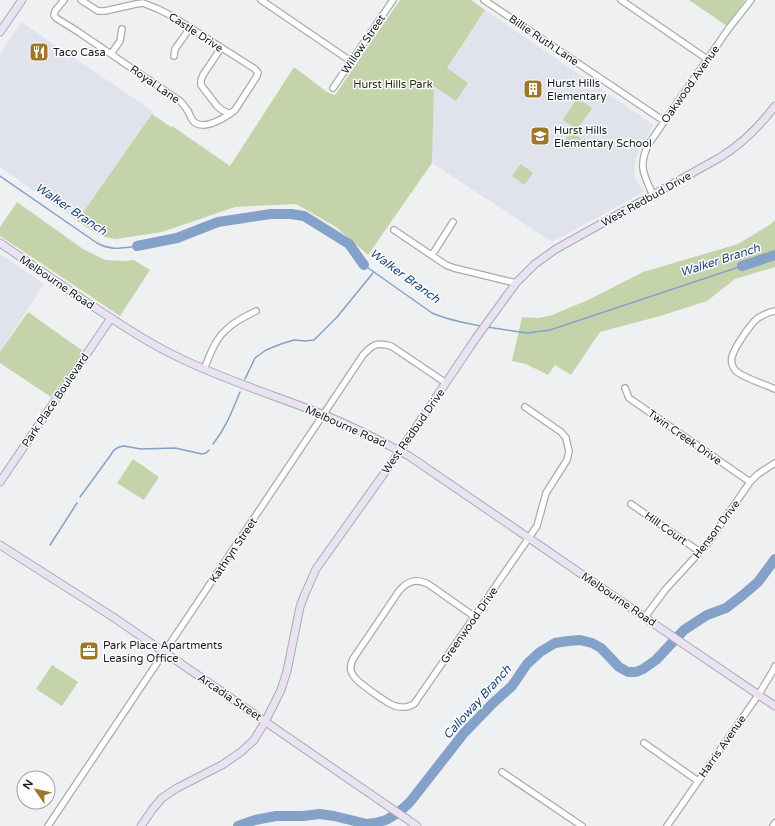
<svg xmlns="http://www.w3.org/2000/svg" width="775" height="826" font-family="'Varela Round',sans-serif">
	<rect width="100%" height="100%" fill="#eff0f2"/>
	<!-- built -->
	<path fill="#e0e3ec" d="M485 10 654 125 640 148 635 162V178L644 192 552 242 432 163 434 88Z
		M21 22 154 112 77 221 0 167V54Z
		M0 254 44 284 0 352Z"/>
	<!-- green -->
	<path fill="#c5d3aa" d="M400 0H471L485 10 447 68 468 83 456 101 435 87 434 88 432 163 368 255 336 227 296 204 235 207 162 232 116 239C101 238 90 229 77 221L152 114 171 127 172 126 230 166 294 67 327 92 335 95Z
		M689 0H745L727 26Z
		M577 98 592 108 577 130 563 120Z
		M574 135 580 137V139L583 140V143L581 144 579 147 570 149 564 145V141L568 136Z
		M521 164 533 173 524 185 512 176Z
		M17 202 83 249 105 260 124 261 134 260 150 270 120 316 0 236V227Z
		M775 220V267L735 279 707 301 660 316 600 332 571 375 555 365 548 375 526 364 512 361 522 317 538 318 552 315 588 300 643 272 738 244 771 224Z
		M28 312 83 351 51 397 0 363V352Z
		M133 459 159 477 144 500 117 483Z
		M52 665 78 682 62 706 36 689Z"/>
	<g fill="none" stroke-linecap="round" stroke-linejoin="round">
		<!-- stream -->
		<path stroke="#84a1ca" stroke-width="1.5" d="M0 176 97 243C111 251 122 248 137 246
			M364 265 432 313C448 320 464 323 481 326
			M487 327 527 333 550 330 742 266
			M245 379 255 358 266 350 281 344 294 340 305 341 314 340 337 317 373 273
			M213 444C226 428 232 411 240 392
			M80 497 110 456 114 450 119 447 124 446 141 449 175 448 202 454 206 453 209 450
			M50 545 77 503"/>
		<!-- river -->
		<path stroke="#84a1ca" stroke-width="10" d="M137 246 177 238 218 222 271 214H291L304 216 349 244 364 265
			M742 266 775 255
			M238 826 255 820 276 816H303L320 814 334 816 367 824 375 823 386 820 398 813 410 802 464 733 493 703 512 686 527 664 540 652 555 643 568 641 580 640 592 643 601 648 619 667 628 672H636L643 669 656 660 684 630 707 615 726 608 743 595 758 582 775 559"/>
		<!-- street casing -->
		<g stroke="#ababae" stroke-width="8">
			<path id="street" d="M64 0 55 11 54 15 56 18 77 31 180 101C183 104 185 107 188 111 190 115 191 119 194 122 205 131 226 117 235 110L257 76 258 73 255 69 172 16 158 9 143 3 136 4 105 11H98L81 0
				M261 0 352 62
				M484 0 664 121
				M621 0 707 59
				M221 48 203 75 201 80V85L217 106 222 110 230 114
				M111 54 120 41 122 29
				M174 56 175 49 190 28
				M333 88 393 0
				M653 195C644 175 638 167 648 145L729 28 751 0
				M394 230 446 265 454 268 516 283
				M432 255 453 222
				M775 311C769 312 763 315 758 318 751 323 734 348 732 357 731 361 732 367 736 371 742 377 766 385 775 389
				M204 369C210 355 215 339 227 329 235 321 246 316 256 311
				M625 388 629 398 750 482
				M631 504 700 552
				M475 617 428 584C417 578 407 581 399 591L355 656C352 660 350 666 351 671 352 674 354 677 356 679 362 685 388 704 395 706 402 708 407 708 414 704L537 526 546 493 567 460 569 451 567 443 566 438 561 432 525 407
				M645 617 665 590 708 543 750 482 758 474 775 463
				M644 743 698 781
				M502 772 582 826
				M48 826 323 415 363 355C373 344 377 342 391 346L446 383
				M667 826 759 694 774 669 775 666
				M773 826 775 823"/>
		</g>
		<!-- secondary casing -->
		<g stroke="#ababae" stroke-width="9">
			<path id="secondary" d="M0 32 22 0
				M0 243C28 262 57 282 85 301 117 322 149 344 184 360 228 381 276 396 322 414 352 426 381 441 409 456L688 647 775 706
				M0 482 111 318
				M0 545 113 617 417 826
				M141 826 152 810 162 798 177 788 222 765 241 752 254 740 265 722 281 690 287 671 300 607 304 596 316 569 400 451 476 338 516 283 535 264 556 249 719 158C741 145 759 127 775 106"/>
		</g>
		<!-- street -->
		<use href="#street" stroke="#fff" stroke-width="5.5"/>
		<!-- secondary -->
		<use href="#secondary" stroke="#eae1f3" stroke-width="7"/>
	</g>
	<!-- icons -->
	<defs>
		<g id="restaurant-square" transform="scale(1)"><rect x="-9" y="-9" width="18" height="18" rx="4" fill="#a07726" stroke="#fcfdff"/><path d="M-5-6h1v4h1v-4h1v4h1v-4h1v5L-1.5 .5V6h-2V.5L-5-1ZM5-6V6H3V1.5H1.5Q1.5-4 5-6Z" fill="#fff"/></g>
		<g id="building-square" transform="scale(1)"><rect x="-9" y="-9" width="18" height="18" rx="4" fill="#a07726" stroke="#fcfdff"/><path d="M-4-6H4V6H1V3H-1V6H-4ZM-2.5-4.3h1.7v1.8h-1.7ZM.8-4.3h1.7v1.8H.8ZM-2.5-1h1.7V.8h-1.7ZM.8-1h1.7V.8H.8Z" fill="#fff"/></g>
		<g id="school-square" transform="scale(1)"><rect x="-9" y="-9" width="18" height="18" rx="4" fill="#a07726" stroke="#fcfdff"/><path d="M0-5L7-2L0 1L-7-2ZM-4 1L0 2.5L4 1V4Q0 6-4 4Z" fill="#fff"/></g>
		<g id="office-square" transform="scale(1)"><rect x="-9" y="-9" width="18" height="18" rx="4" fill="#a07726" stroke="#fcfdff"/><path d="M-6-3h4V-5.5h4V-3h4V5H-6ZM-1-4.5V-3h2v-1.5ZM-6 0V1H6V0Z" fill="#fff"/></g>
	</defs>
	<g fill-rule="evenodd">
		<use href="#restaurant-square" x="39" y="52"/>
		<use href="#building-square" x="533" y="89"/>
		<use href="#school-square" x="540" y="136"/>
		<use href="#office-square" x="89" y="651"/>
	</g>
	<g text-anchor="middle" stroke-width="3" stroke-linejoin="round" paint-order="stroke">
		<!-- street labels -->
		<g font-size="11" fill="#191a1a" stroke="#fcfdff">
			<text transform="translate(196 32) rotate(33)" y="4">Castle Drive</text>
			<text transform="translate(544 40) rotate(34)" y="4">Billie Ruth Lane</text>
			<text transform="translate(363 44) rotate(-56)" y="4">Willow Street</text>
			<text transform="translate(155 84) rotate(35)" y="4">Royal Lane</text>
			<text transform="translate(690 84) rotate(-55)" y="4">Oakwood Avenue</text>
			<text transform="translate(646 199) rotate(-29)" y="4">West Redbud Drive</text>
			<text transform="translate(57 282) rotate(34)" y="4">Melbourne Road</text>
			<text transform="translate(55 400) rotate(-56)" y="4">Park Place Boulevard</text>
			<text transform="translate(346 426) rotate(24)" y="4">Melbourne Road</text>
			<text transform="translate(413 431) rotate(-55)" y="4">West Redbud Drive</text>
			<text transform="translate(685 437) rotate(35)" y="4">Twin Creek Drive</text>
			<text transform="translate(666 528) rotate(35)" y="4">Hill Court</text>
			<text transform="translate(716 529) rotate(-53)" y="4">Henson Drive</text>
			<text transform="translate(233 550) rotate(-56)" y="4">Kathryn Street</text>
			<text transform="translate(619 599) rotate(34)" y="4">Melbourne Road</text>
			<text transform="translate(469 625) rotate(-55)" y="4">Greenwood Drive</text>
			<text transform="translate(230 697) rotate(34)" y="4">Arcadia Street</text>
			<text transform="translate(722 746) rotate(-55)" y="4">Harris Avenue</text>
		</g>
		<!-- poi labels -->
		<g font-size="11" fill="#191a1a" stroke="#fcfdff" text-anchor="start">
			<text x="53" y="56">Taco Casa</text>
			<text x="547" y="87">Hurst Hills<tspan x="547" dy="13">Elementary</tspan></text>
			<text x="554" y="134">Hurst Hills<tspan x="554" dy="13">Elementary School</tspan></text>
			<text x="103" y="649">Park Place Apartments<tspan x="103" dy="13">Leasing Office</tspan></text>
		</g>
		<!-- park labels -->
		<g font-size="11" fill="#252f09" stroke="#fcfdff">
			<text x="393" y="88">Hurst Hills Park</text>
		</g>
		<!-- water labels -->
		<g font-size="12" font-style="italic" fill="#21467b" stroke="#fcfdff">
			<text transform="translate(71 209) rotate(34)" y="4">Walker Branch</text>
			<text transform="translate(720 260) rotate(-18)" y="4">Walker Branch</text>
			<text transform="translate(405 276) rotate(36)" y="4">Walker Branch</text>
			<text transform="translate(477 702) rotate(-48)" y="4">Calloway Branch</text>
		</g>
	</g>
	<!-- north arrow -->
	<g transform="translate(36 790) rotate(304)"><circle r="19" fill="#fcfdff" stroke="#a1a2a3"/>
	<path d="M0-3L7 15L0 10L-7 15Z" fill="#a07726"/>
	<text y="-6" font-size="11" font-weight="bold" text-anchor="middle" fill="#191a1a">N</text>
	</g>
</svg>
